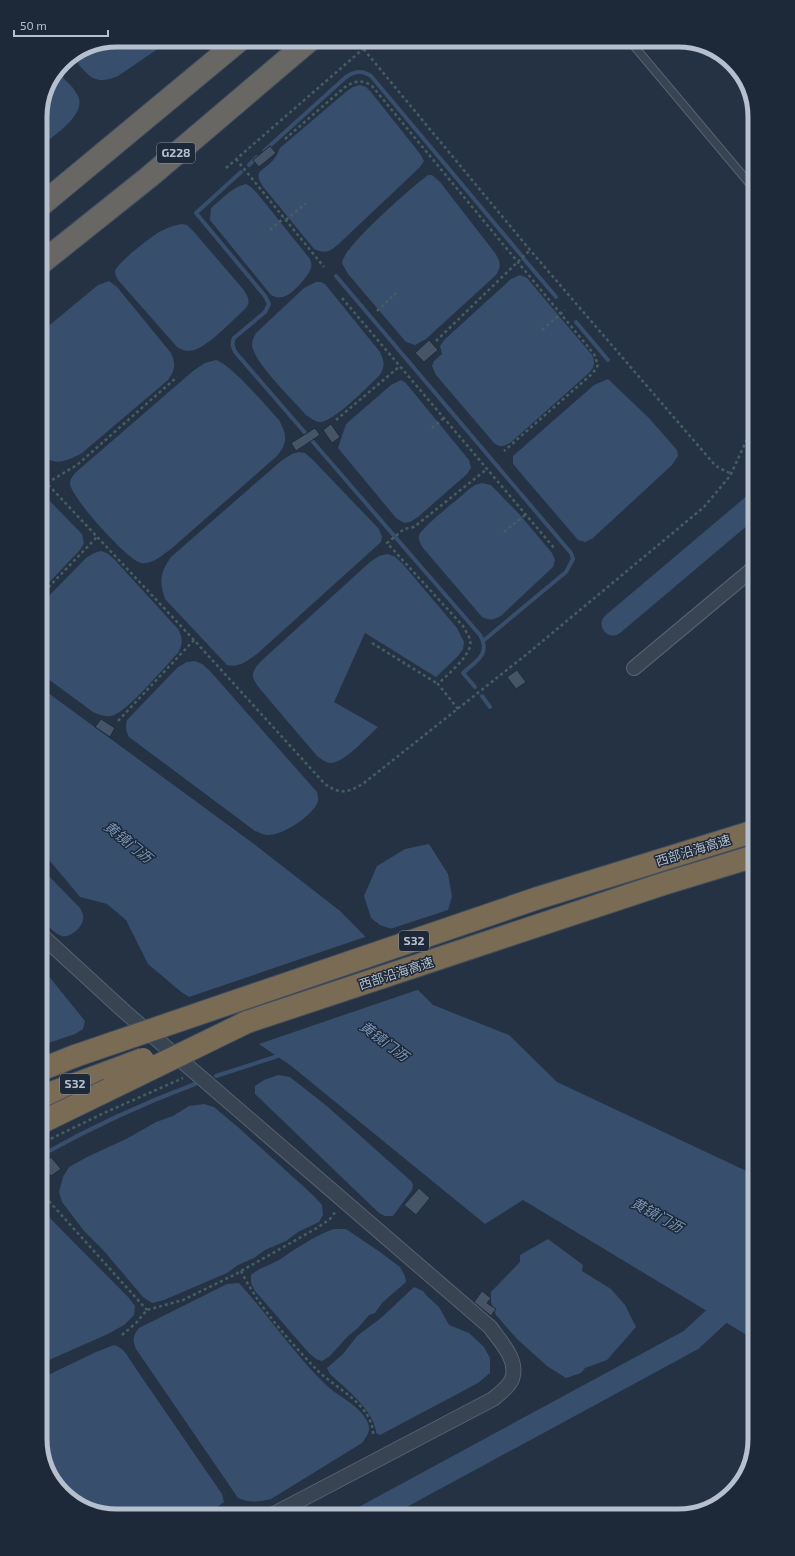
<svg xmlns="http://www.w3.org/2000/svg" width="795" height="1556" font-family="'Exo 2','Noto Sans SC',sans-serif">
	<rect width="100%" height="100%" fill="#243244"/>
	<!-- water -->
	<path fill="#374e6c" d="M117 40H171L118 76C93 87 87 74 72 56L88 46Z
		M58 73C65 80 74 87 78 96 87 115 53 136 40 147V112Z
		M360 85 366 87 371 92 421 155 424 161 420 167 345 238C334 248 329 256 314 249L265 189C250 169 264 172 274 159 277 156 278 151 280 148L347 91 353 87Z
		M428 175H432L440 182 495 253C500 261 502 266 496 275L426 339 415 345 406 342 348 274 342 263C343 247 412 187 428 175Z
		M246 184 251 187 257 193 310 259C311 262 312 265 311 268 309 276 291 296 283 297 278 298 275 297 271 295L210 220 211 208C222 199 232 187 246 184Z
		M182 224 187 225 194 232 243 289C248 297 252 302 244 310 231 321 206 350 189 351 184 351 181 349 177 347L118 280C116 277 115 274 115 271 118 262 152 236 161 231 167 228 175 225 182 224Z
		M520 275 527 278 592 355C595 362 595 366 590 372L517 437C509 444 503 450 494 443L436 375 432 366 434 361 442 354 440 346 444 340 511 279Z
		M109 281 117 287 171 353C176 364 175 371 168 380L82 453C67 461 53 468 40 452V333L98 285Z
		M316 282H321L325 284 380 352C385 362 385 367 379 376 367 387 335 421 320 422 315 422 311 418 306 415 294 401 252 361 252 344 252 340 254 337 256 333L304 288Z
		M216 360C233 366 265 405 279 420 287 435 288 442 277 456L171 549C162 555 152 565 141 563 127 560 71 497 70 484 70 479 73 476 75 473L193 371 205 363Z
		M608 379 649 418 677 450 678 456 672 465 593 538 585 542 578 540 513 464V456L594 385Z
		M401 380 405 382 469 460 471 468 467 474 418 517 410 522 404 523 396 518 338 448 346 424 391 385Z
		M299 452 305 453 313 460 379 529 382 537 381 542 257 654C247 661 239 668 227 665L165 599C159 581 160 573 171 557L281 461 292 454Z
		M482 483 491 485 520 515 552 553 555 560 553 567 502 615C495 620 489 621 482 617L423 548C421 545 418 540 419 536 420 528 460 498 468 490L475 485Z
		M40 491 82 534 84 543 80 550 40 592Z
		M101 551 107 553 114 559 178 629C183 638 183 644 178 653 165 666 127 713 111 716 104 717 98 714 93 712L40 673V605L86 558 94 553Z
		M387 554 394 556 402 563 457 628 464 642 463 649 458 656 436 677 365 633 334 702 378 727C368 736 344 763 331 763 326 763 321 759 317 756L260 689C251 677 250 674 260 662L370 562 379 556Z
		M195 661 202 664 209 670 317 792C318 796 319 800 317 804 310 817 282 836 267 835 263 835 259 832 255 831L129 737C126 731 125 727 127 720L178 667 187 662Z
		M40 687 254 844 340 911 433 1005 509 1035 557 1082 755 1175V1340L523 1200 485 1224 290 1065 180 991 148 964 126 920 107 904 80 897 40 849Z
		M429 844 448 874 452 896 447 914 395 930 380 925 371 918 364 896 377 866 405 849Z
		M40 867 80 908C82 911 84 915 83 920 82 927 71 938 62 936 54 934 46 923 40 918Z
		M40 972 47 974 85 1021 83 1029 75 1034 40 1046Z
		M278 1075 290 1077 328 1107 411 1181 413 1185 412 1190 393 1216H385L379 1213 255 1094V1086L264 1080Z
		M204 1104 214 1107 239 1128 314 1196 322 1205 323 1215 319 1222 298 1232 286 1241 265 1250 254 1258 238 1265 227 1273 164 1300 152 1303 143 1297 104 1251 84 1231 62 1202 59 1192 63 1177 69 1167 87 1157 128 1138 156 1122 173 1116 189 1106Z
		M40 1208 129 1298 135 1306 134 1315 124 1325 108 1334 40 1364Z
		M334 1229H346L380 1252 400 1267 405 1276 406 1282 382 1303 375 1313 369 1315 358 1328 347 1337 330 1356 322 1361 316 1359 308 1352 255 1291 251 1283V1275C259 1268 270 1265 279 1260 297 1248 314 1236 334 1229Z
		M548 1239 583 1265 582 1271 611 1289 625 1305 636 1327 607 1360 585 1368 581 1373 566 1378 547 1366 517 1339 496 1315 491 1302V1292L520 1262V1255Z
		M239 1283C269 1316 294 1354 326 1385 339 1397 359 1405 367 1421 372 1430 367 1436 362 1443L271 1499C259 1502 249 1503 238 1498L136 1349C132 1340 133 1336 139 1328L227 1284Z
		M414 1287 423 1291 427 1296 439 1307 449 1325 469 1333 484 1347 490 1358V1373L478 1383 380 1435 376 1433C375 1411 345 1388 330 1374L327 1368 343 1354 357 1336 381 1318Z
		M114 1345C124 1348 127 1355 132 1363L222 1494 224 1502 216 1508 211 1514 206 1516H112L77 1504C68 1489 43 1454 40 1439V1379L96 1352Z"/>
	<!-- pier -->
	<path fill="#243244" d="M451 909 448 916 395 932 387 930Z
		M368 936 420 989 256 1045 186 998Z"/>
	<g fill="none" stroke-linecap="round" stroke-linejoin="round">
		<!-- stream -->
		<path stroke="#374e6c" stroke-width="4" d="M264 151 346 77C355 71 362 70 371 76L521 255
			M249 165 257 157
			M241 172 196 213 265 296 269 304 265 312 234 338C231 344 233 348 236 353L480 635C491 654 476 661 463 673L475 687
			M523 258 556 297
			M336 276 571 553 573 559 566 572 483 641
			M576 322 608 360
			M482 696 490 707
			M216 1076 281 1055
			M40 1156C90 1128 141 1104 195 1084"/>
		<!-- river -->
		<path stroke="#374e6c" stroke-width="23" d="M613 624 755 504
			M366 1516 691 1340 732 1302"/>
	</g>
	<!-- building -->
	<path fill="#465468" stroke="#1f2b3b" d="M270 146 276 153 259 167 253 160Z
		M429 340 438 350 424 362 415 353Z
		M331 424 340 437 332 443 323 430Z
		M315 428 320 435 296 451 291 443Z
		M517 670 526 682 516 689 507 677Z
		M101 719 115 728 110 737 95 727Z
		M51 1157 61 1169 51 1176 42 1165Z
		M419 1188 430 1198 416 1215 404 1205Z
		M482 1291 491 1298 487 1303 496 1309 491 1316 474 1302Z"/>
	<g fill="none" stroke-linecap="round" stroke-linejoin="round">
		<!-- service casing -->
		<g stroke="#576271" stroke-width="9">
			<path id="service" d="M629 40 755 190"/>
		</g>
		<!-- minor casing -->
		<g stroke="#576271" stroke-width="16">
			<path id="minor" d="M634 668 755 567
				M40 934 125 1012 490 1327C500 1341 519 1360 512 1379 509 1387 499 1394 493 1399L270 1516"/>
		</g>
		<!-- trunk casing -->
		<g stroke="#434f5e" stroke-width="24">
			<path id="trunk" d="M40 206 240 40
				M40 264 149 177 310 40"/>
		</g>
		<!-- motorway casing -->
		<g stroke="#434f5e" stroke-width="24">
			<path id="motorway" d="M247 1022 663 884 755 856
				M40 1070 75 1056
				M40 1097 111 1071"/>
		</g>
		<!-- path -->
		<path stroke="#455f61" stroke-width="2.5" stroke-dasharray="3 3" stroke-linecap="butt" d="M356 40 530 250 714 464 719 468 732 474
			M285 139 345 87C354 81 362 79 372 86L594 354 598 365 593 373 504 451
			M236 159 324 267
			M226 168 363 49
			M286 220 306 203
			M270 230 284 218
			M342 298 555 549
			M377 311 396 293
			M542 330 565 310
			M436 341 530 250
			M336 420 400 366
			M432 428 444 418
			M40 476 194 640 324 783C339 795 348 793 364 783L527 654 704 507 730 476 755 422
			M47 483 77 465 177 377
			M504 532 525 515
			M40 596 97 537
			M372 643 438 684
			M458 709 438 684C447 675 467 659 470 646 472 639 466 632 463 626L387 543 404 529 414 527 487 469
			M118 721 194 640
			M40 1144 104 1113 183 1078
			M40 1183 46 1177
			M40 1193 47 1199 147 1310
			M241 1271C258 1306 290 1342 317 1370 335 1388 373 1405 373 1434
			M122 1335 136 1323 147 1310 183 1300 234 1275 317 1228 330 1219 336 1211"/>
		<!-- service -->
		<use href="#service" stroke="#394453" stroke-width="7"/>
		<!-- minor -->
		<use href="#minor" stroke="#394453" stroke-width="14"/>
		<!-- trunk -->
		<use href="#trunk" stroke="#686764" stroke-width="22"/>
		<!-- motorway -->
		<use href="#motorway" stroke="#7a6b55" stroke-width="22"/>
		<!-- motorway-bridge casing -->
		<g stroke="#434f5e" stroke-width="24" stroke-linecap="butt">
			<path id="motorway-bridge" d="M75 1056 538 898 755 831
				M111 1071 143 1059
				M40 1123 247 1022"/>
		</g>
		<!-- motorway-bridge -->
		<use href="#motorway-bridge" stroke="#7a6b55" stroke-width="22"/>
	</g>
	<g text-anchor="middle" stroke-width="3" stroke-linejoin="round" paint-order="stroke">
		<!-- shield labels -->
		<g fill="#1d2939" stroke="#8892a1" stroke-width="1">
			<rect x="157" y="143" width="38" height="20" rx="3"/>
			<rect x="399" y="931" width="30" height="20" rx="3"/>
			<rect x="60" y="1074" width="30" height="20" rx="3"/>
		</g>
		<g font-size="12" font-weight="bold" fill="#b6bfcd">
			<text x="176" y="157">G228</text>
			<text x="414" y="945">S32</text>
			<text x="75" y="1088">S32</text>
		</g>
		<!-- street labels -->
		<g font-size="13" fill="#b6bfcd" stroke="#1d2939">
			<text transform="translate(693 850) rotate(-17)" y="5">西部沿海高速</text>
			<text transform="translate(396 973) rotate(-18)" y="5">西部沿海高速</text>
		</g>
		<!-- water labels -->
		<g font-size="14" font-style="italic" fill="#7b96b7" stroke="#1d2939">
			<text transform="translate(128 842) rotate(39)" y="5">黄镜门沥</text>
			<text transform="translate(384 1041) rotate(37)" y="5">黄镜门沥</text>
			<text transform="translate(657 1215) rotate(29)" y="5">黄镜门沥</text>
		</g>
	</g>
	<!-- crop -->
	<path d="M0 0H795V1556H0ZM117 47H678A70 70 0 0 1 748 117V1439A70 70 0 0 1 678 1509H117A70 70 0 0 1 47 1439V117A70 70 0 0 1 117 47Z" fill="#1d2939" fill-rule="evenodd"/>
	<path fill="none" stroke="#b6bfcd" stroke-width="5" d="M117 47H678A70 70 0 0 1 748 117V1439A70 70 0 0 1 678 1509H117A70 70 0 0 1 47 1439V117A70 70 0 0 1 117 47Z"/>
	<!-- scale -->
	<path d="M14 30v6h94v-6" fill="none" stroke="#b6bfcd" stroke-width="2"/>
	<text x="20" y="30" font-size="12" fill="#b6bfcd" stroke="#1d2939" stroke-width="3" paint-order="stroke">50 m</text>
</svg>
